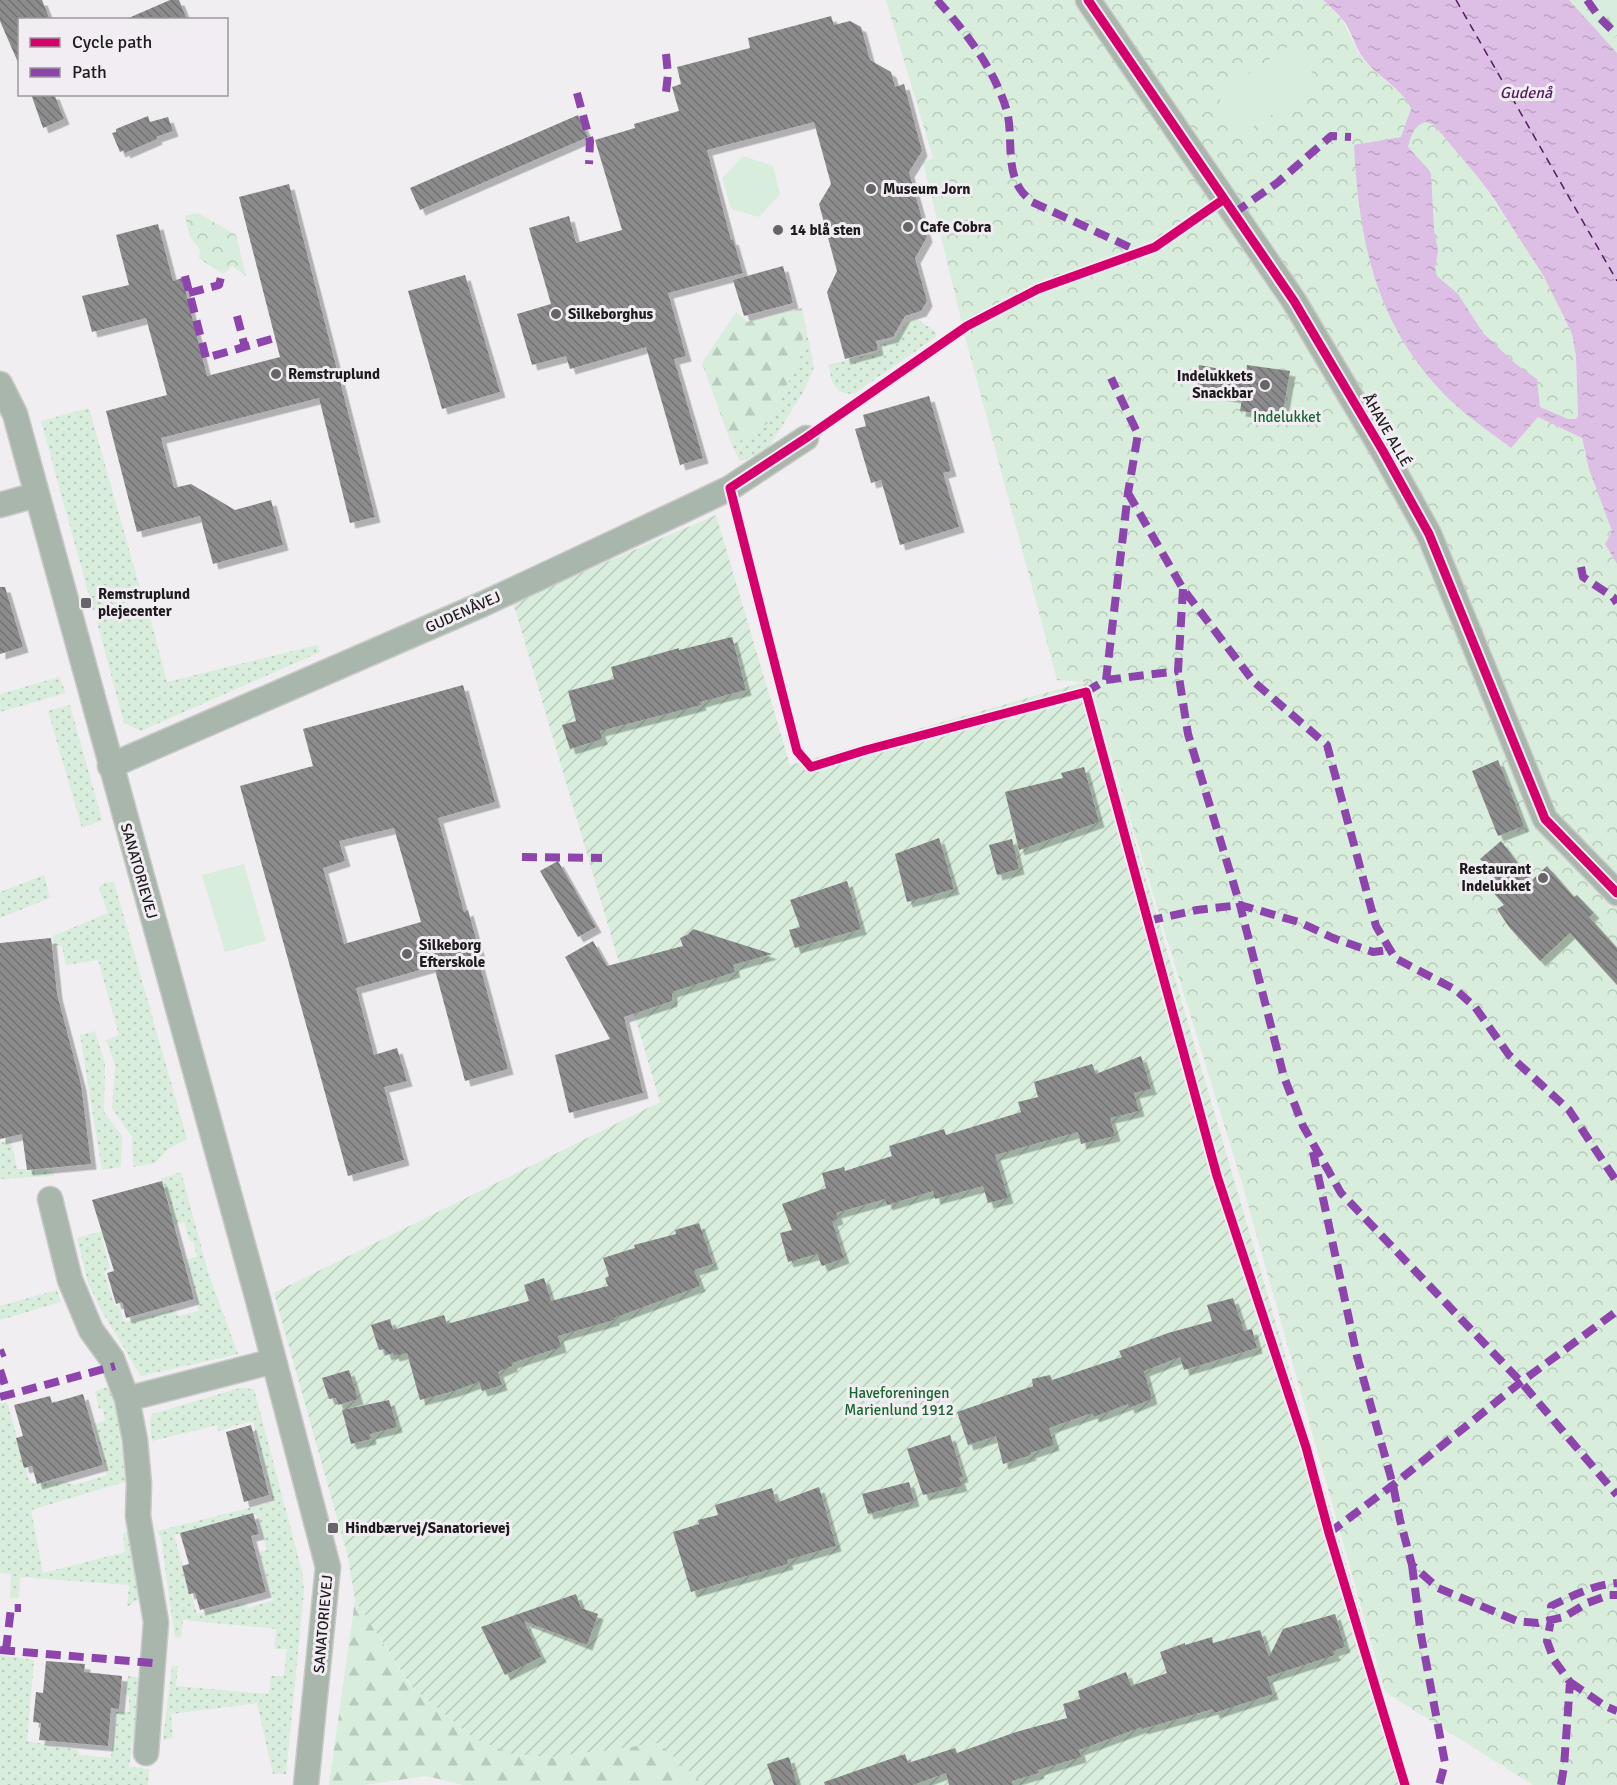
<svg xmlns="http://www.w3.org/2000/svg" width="1617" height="1785" font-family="Signika,sans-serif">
	<defs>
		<pattern id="grass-dots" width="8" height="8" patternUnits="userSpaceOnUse" patternTransform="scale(1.5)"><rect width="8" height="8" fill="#d8eddb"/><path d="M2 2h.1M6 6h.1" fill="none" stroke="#b9cbbc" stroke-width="1.8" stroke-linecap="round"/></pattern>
		<pattern id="forest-firs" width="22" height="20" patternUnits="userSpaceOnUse" patternTransform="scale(1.5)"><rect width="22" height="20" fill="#d8eddb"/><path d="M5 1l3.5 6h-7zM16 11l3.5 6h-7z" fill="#b9cbbc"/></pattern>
		<pattern id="park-crowns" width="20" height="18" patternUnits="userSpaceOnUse" patternTransform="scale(1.5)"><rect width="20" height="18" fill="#d8eddb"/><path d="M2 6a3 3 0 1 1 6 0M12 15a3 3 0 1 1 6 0" fill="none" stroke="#b9cbbc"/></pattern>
		<pattern id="garden-furrows" width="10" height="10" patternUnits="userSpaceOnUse" patternTransform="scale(1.5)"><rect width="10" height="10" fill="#d8eddb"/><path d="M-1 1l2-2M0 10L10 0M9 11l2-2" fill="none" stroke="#b9cbbc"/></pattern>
		<pattern id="water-ripples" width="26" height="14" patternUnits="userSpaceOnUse" patternTransform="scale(1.5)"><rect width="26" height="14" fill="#ddbee4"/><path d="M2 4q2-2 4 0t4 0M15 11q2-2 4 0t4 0" fill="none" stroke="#bda3c3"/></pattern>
		<pattern id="building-back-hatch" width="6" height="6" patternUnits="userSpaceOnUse" patternTransform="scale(1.5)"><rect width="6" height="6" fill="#8d8c8d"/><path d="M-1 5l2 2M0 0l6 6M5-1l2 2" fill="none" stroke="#737273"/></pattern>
		<filter id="shadow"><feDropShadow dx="5.5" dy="5.5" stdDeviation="0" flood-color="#0004"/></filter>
	</defs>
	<rect width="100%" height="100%" fill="#f0eef1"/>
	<!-- grass -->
	<path fill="url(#grass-dots)" fill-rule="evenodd" d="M802 308 814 367 805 389 769 447 762 453 740 461 732 446 770 422 803 351Z
		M917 319 936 332V337L854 394C832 394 833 382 828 365L881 351 880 344 895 339 906 323Z
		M89 408 143 599 93 610 41 421Z
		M131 610 150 617 167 682 317 645 320 652 141 731 124 723 96 618Z
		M59 677 66 693 0 712V694Z
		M70 705 102 820 82 828 48 711Z
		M44 875 50 898 0 918V892Z
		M105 882H114L187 1139 168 1149 155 1163 133 1167 132 1137 112 1108 115 1065 106 1040 119 1035 98 960 66 965 62 946 54 945 53 936 108 913 99 888Z
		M95 1031 105 1064 104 1112 122 1136 121 1167 102 1170 80 1035Z
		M11 1140 17 1169 53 1170 54 1176 0 1179V1143Z
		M181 1172 208 1272 238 1354 141 1376 101 1310 88 1282 77 1238 106 1230 130 1231 102 1239 110 1268 104 1272 115 1306H119L124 1322 175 1309 178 1316 199 1311 187 1260 197 1256 193 1241 190 1242 184 1222 146 1233 138 1218 171 1207 161 1179Z
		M57 1290 61 1302 0 1320V1306Z
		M109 1387 119 1423 125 1482 31 1510 43 1573 125 1552 123 1533 127 1532 139 1599 127 1607 129 1585 20 1577 19 1597 10 1599 11 1574 0 1573V1404L7 1402 30 1483 62 1481 74 1485 107 1475 94 1424 105 1421 103 1409H99L95 1391Z
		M240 1388 254 1389 302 1571 304 1591 286 1774H273L257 1703 171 1714 173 1738 163 1740 172 1666H178L176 1686 269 1694 271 1676H284L287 1649H274L276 1629 183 1620 181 1637 175 1638 161 1538 157 1531 273 1502 253 1422H248L218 1431 217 1425 152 1441 150 1422 152 1414ZM256 1514 267 1550 259 1552 273 1600 249 1608 244 1603 197 1614 174 1535Z
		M0 1655 34 1660 27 1741 77 1750 80 1755 111 1758 116 1712H129V1696L124 1693 128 1676 142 1678 129 1767 149 1769 148 1785H0Z"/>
	<!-- forest -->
	<path fill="url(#forest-firs)" d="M1569 0H1617V53L1610 46Z
		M802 308 803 351 770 422 732 446 702 363 736 312 748 322Z
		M355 1600 411 1687 551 1757 659 1743 704 1785H463L427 1776 364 1785H329Z"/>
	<!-- park -->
	<path fill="url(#park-crowns)" d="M886 0H1323L1342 19 1358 52 1367 64 1408 100 1426 122 1434 125 1477 176 1516 233 1543 275 1572 334 1576 357 1578 416 1584 451 1612 531 1607 548 1617 564V1785H1533L1385 1692 1242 1183 1088 682 1057 680 966 340 923 162 933 158Z
		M198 213 236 235 246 276 232 266 224 273 219 272 199 258 200 250 190 237 185 216Z"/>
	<!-- garden -->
	<path fill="url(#garden-furrows)" d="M716 515 790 765 1088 681 1411 1785H704L659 1743 551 1757 513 1754 475 1739 412 1687 355 1600 348 1557 274 1293 660 1102 513 602Z"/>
	<!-- pitch -->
	<path fill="#d8eddb" d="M1292 44 1319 83 1244 133 1217 95Z
		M743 156 773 166 780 194 759 217 731 209 722 178Z
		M244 864 266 941 225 952 202 875Z"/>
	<!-- water -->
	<path fill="url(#water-ripples)" fill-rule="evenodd" d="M1323 0H1569L1617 53V564L1605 544 1612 531 1589 469 1582 438 1538 417 1511 448C1489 431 1463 414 1443 393 1375 322 1359 240 1354 145L1401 137 1411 109C1407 94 1380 77 1369 65 1357 53 1354 38 1346 24 1340 15 1331 8 1323 0ZM1426 122 1434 125 1477 176 1492 196 1543 275 1563 315 1572 334 1576 357 1578 416 1576 419H1568L1540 407 1537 379 1517 365 1483 333 1458 294 1437 276 1435 268 1438 251 1434 229 1431 174 1429 170 1408 147C1410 137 1415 124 1426 122Z"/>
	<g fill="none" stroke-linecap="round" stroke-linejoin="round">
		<!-- ferry -->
		<path stroke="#521d5e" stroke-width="1.5" stroke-dasharray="8 6" stroke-linecap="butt" d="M1456 0 1617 281"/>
	</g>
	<!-- building -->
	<path fill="url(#building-back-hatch)" fill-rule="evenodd" filter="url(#shadow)" d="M0 0H42L50 20H20V67L0 21Z
		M170 0H179L187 20H124Z
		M831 16 834 25 850 21 861 27 870 60 891 72 895 87 904 84 922 151 909 172 927 237 915 258 927 301 921 311 905 316 893 337 876 341 878 350 845 359 827 292 837 271 819 204 831 184 814 122 707 150 731 240 733 239 743 273 668 293 686 356 674 359 703 458 680 465 646 347 570 369 566 356 532 365 517 314 551 304 529 228 569 216 576 243 622 230 595 140 635 128 634 124 679 111 672 87 681 84 677 67 750 48 748 38Z
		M31 94H54L64 119 43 128Z
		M578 115 588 137 420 210 410 188Z
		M148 116 150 122 168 117 173 131 156 137 157 139 125 153 124 150 120 152 112 133 116 132V129Z
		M289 184 375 517 350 523 319 398 161 438 174 488 191 484 235 510 271 500 283 545 213 564 200 516 137 532 106 411 167 395 146 318 92 332 82 296 129 285 116 235 158 224 173 281 182 278 207 376 280 357 239 197Z
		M783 266 793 303 744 316 733 280Z
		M465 275 500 392 442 409 408 291Z
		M1199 365 1246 374 1247 365 1290 371 1282 417 1240 411 1242 399 1195 390Z
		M929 396 951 471 943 473 959 527 900 545 881 480 871 483 855 429 866 426 863 415Z
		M0 587H5L23 647 0 654Z
		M732 637 746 690 700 702 701 705 600 731 602 739 570 749 562 725 576 721 568 691 614 679 611 667 679 648V650Z
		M463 685 495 802 438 818 464 912 468 910 480 954 477 955 508 1069 465 1081 434 966 356 988 374 1055 397 1048 407 1081 384 1087 404 1160 348 1176 240 786 313 766 303 729ZM394 828 421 922 344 944 323 868 345 861 339 841Z
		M1498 760 1524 826 1498 836 1472 771Z
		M1084 767 1099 822 1019 850 1005 792 1063 778 1061 773Z
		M939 838 954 889 907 902 895 854Z
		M1012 839 1019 869 997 875 989 845Z
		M1501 841 1531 881 1547 866 1574 897 1577 895 1594 913 1589 917 1617 948V985L1570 933 1540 961 1509 927 1497 909 1504 905 1485 883 1496 873 1480 859Z
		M558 861 596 927 578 937 540 871Z
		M847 881 861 929 795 948 789 930 800 927 790 900Z
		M693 929 772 954 733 965 735 972 672 992V1001L624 1017 643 1093 569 1113 555 1055 610 1039 565 957 593 941 607 966 683 946 680 938 687 935Z
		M51 938 57 994 81 1085 91 1164 27 1170 22 1134 0 1139V943Z
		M1141 1056 1151 1089 1134 1093 1139 1111 1110 1118 1115 1136 1081 1144 1078 1132 995 1155 1008 1198 988 1203 983 1186 935 1199 933 1191 887 1205 885 1199 836 1213 838 1219 832 1221 844 1258 822 1266 817 1254 788 1262 780 1233 792 1230 782 1204 826 1188 822 1173 844 1167 845 1171 892 1156 889 1146 944 1129 946 1135 1021 1112 1018 1102 1038 1097 1034 1082 1092 1064 1096 1074Z
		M162 1181 194 1299 126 1318 122 1302 116 1304 107 1273 114 1271 92 1200Z
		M699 1223 713 1264 694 1270 700 1286 614 1318V1320L558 1336 561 1347 512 1363V1366L498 1372 502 1385 482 1391 479 1382 454 1391 420 1400 407 1353 394 1356 393 1353 386 1355 384 1349 379 1350 371 1325 390 1319 393 1330 444 1315 447 1324 529 1301 524 1285 544 1278 551 1301 608 1286 605 1278 609 1276 603 1258 635 1248 634 1245 676 1234 675 1230Z
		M1233 1298 1244 1331 1252 1329 1257 1348 1184 1370 1180 1357 1144 1371 1152 1399 1129 1408 1128 1404 1094 1417 1092 1413 1049 1428 1054 1445 1030 1453 1031 1455 1003 1464 996 1436 968 1445 957 1412 1033 1386 1032 1379 1050 1375 1052 1380 1122 1357 1119 1351 1168 1333 1212 1321 1207 1305Z
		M349 1370 358 1399 338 1405 336 1398 329 1399 322 1378Z
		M83 1394 103 1465 37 1484 32 1466 24 1468 16 1438 23 1436 14 1405 50 1396 52 1403Z
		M389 1400 397 1427 370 1434 371 1439 351 1444 342 1410Z
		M251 1425 269 1495 244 1502 226 1432Z
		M950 1435 963 1477 959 1478 962 1486 923 1495 907 1449Z
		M909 1482 914 1501 868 1514 862 1494Z
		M819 1487 836 1546 787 1560 788 1564 691 1592 673 1532 699 1524 698 1520 718 1515 715 1505 772 1488 776 1503Z
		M253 1513 259 1534 251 1536 266 1592 200 1610 195 1593 189 1594 182 1566 189 1564 180 1533Z
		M576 1594 581 1608 598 1614 587 1645 524 1621 541 1657 505 1675 481 1627Z
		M1335 1614 1345 1647 1333 1651 1335 1655 1267 1677 1273 1694 1214 1713 1213 1709 1142 1729V1727L1079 1750 1081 1757 1038 1770 1039 1773 1012 1781 1013 1785H949L946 1773 913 1785H825L824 1782 905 1754 908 1763 955 1748 957 1753 1016 1732 1067 1718 1063 1704 1080 1699 1078 1691 1126 1672 1131 1686 1167 1673 1160 1652 1185 1643V1645L1212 1637 1213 1643 1260 1630 1269 1657 1283 1629Z
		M46 1661 85 1664 84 1672 122 1676 119 1709 111 1708 108 1746 39 1740 41 1723 33 1722 36 1692 43 1693Z
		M789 1757 797 1785H774L767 1764Z"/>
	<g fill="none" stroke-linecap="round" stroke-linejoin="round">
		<!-- minor casing -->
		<g stroke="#cac9ca" stroke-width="27">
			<path id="minor" d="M1088 0 1294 301 1383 451 1429 534 1545 819 1617 893
				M0 384 15 414 257 1296 328 1567 306 1785
				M0 505 36 495
				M110 766 483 604 684 510 730 488 806 438
				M50 1199 70 1280 91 1330 112 1359 127 1399 135 1440 139 1484 138 1516 156 1622 146 1753
				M127 1399 274 1361"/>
		</g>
		<!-- minor -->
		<use href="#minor" stroke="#a9b6ab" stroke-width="24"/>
		<!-- quiet -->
		<path stroke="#8e44ad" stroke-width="8" stroke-dasharray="15 8" stroke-linecap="butt" d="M937 0C965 31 993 67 1006 108 1014 133 1005 165 1020 189 1023 194 1028 198 1032 202L1140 252
			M1587 0 1599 17 1617 35
			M666 54 668 74 666 92
			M577 93 590 141 589 164
			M1234 213 1277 183 1331 136 1351 137
			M185 276 206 358 275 338
			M189 293 219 285 222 273
			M237 316 245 347
			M1128 493 1183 589 1254 682 1327 745 1376 926 1395 958 1456 990 1475 1007 1509 1055 1569 1110 1617 1182
			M1581 567 1583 577 1613 597 1617 603
			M1183 589 1178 671 1188 734 1240 905 1284 1077 1303 1126 1341 1193 1521 1382 1617 1495
			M1106 680 1178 671
			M1086 692 1106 680 1128 493 1138 434 1111 378
			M522 857 602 858
			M1148 921 1197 910 1240 905 1299 922 1333 938 1373 952 1390 950
			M1313 1152 1357 1356 1393 1485 1400 1520 1412 1565 1438 1588 1517 1621 1538 1623 1564 1617 1587 1603 1609 1595H1617
			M0 1354 5 1352
			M0 1370 8 1395
			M0 1397 115 1366
			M1329 1533 1393 1485 1521 1382 1617 1311
			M1412 1565 1421 1635 1445 1763 1439 1785
			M0 1650 153 1663
			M6 1650 11 1608H21
			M1570 1682 1605 1706 1617 1711
			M1561 1785 1564 1767 1570 1682 1554 1660 1547 1641 1551 1620V1606C1572 1596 1593 1585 1617 1583"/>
		<!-- cycleway casing -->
		<g stroke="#f1edf2" stroke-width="13">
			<path id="cycleway" d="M1088 0 1294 301 1383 451 1429 534 1545 819 1617 893
				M1224 199 1155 247 1038 289 967 326 806 438 730 488 797 751 811 767 866 750 1086 692 1217 1176 1306 1447 1329 1533 1405 1785"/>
		</g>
		<!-- cycleway -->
		<use href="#cycleway" stroke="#d6006c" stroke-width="9"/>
	</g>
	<!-- markers -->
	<g fill="#676567" stroke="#f1edf2" stroke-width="2">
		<circle cx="871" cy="189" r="6"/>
		<circle cx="908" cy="227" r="6"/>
		<circle cx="778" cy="230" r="6"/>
		<circle cx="556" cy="314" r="6"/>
		<circle cx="276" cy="374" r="6"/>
		<circle cx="1265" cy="385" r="6"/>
		<rect x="80" y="597" width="12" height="12" rx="3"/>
		<circle cx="1543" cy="878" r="6"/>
		<circle cx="407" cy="954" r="6"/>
		<rect x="327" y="1522" width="12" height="12" rx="3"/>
	</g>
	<g text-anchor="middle" stroke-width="6" stroke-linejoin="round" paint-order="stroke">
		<!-- poi labels -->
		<g font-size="15" font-weight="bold" fill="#1d1b1d" stroke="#f1edf2" text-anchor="start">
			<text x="883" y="194">Museum Jorn</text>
			<text x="920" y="232">Cafe Cobra</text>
			<text x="790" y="235">14 blå sten</text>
			<text x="568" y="319">Silkeborghus</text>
			<text x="288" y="379">Remstruplund</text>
			<text x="1253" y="381" text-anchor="end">Indelukkets<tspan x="1253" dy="17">Snackbar</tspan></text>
			<text x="98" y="599">Remstruplund<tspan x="98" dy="17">plejecenter</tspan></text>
			<text x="1531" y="874" text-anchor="end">Restaurant<tspan x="1531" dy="17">Indelukket</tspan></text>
			<text x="419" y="950">Silkeborg<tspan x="419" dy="17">Efterskole</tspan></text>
			<text x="345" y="1533">Hindbærvej/Sanatorievej</text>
		</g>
		<!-- park labels -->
		<g font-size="15" fill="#14672d" stroke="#f1edf2">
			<text x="1287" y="422">Indelukket</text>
			<text x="899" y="1398">Haveforeningen<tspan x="899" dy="17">Marienlund 1912</tspan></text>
		</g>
		<!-- street labels -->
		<g font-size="15" fill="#1d1b1d" stroke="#f1edf2">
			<text transform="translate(1387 430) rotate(60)" y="5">ÅHAVE ALLÉ</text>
			<text transform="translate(463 612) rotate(-24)" y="5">GUDENÅVEJ</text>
			<text transform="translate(139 871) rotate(74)" y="5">SANATORIEVEJ</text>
			<text transform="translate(323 1624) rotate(-85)" y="5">SANATORIEVEJ</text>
		</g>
		<!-- water labels -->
		<g font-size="16" font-style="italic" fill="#521d5e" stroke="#f1edf2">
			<text x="1526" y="98">Gudenå</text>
		</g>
	</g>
	<!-- legend -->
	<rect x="18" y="18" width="210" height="78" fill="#f1edf2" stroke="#9c999d" stroke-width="1.5"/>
	<rect x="30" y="38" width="30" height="9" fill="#d6006c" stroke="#9c999d" stroke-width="1.5"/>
	<text x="72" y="48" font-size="18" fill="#1d1b1d">Cycle path</text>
	<rect x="30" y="68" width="30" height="9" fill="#8e44ad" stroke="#9c999d" stroke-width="1.5"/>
	<text x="72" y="78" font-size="18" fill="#1d1b1d">Path</text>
</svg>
